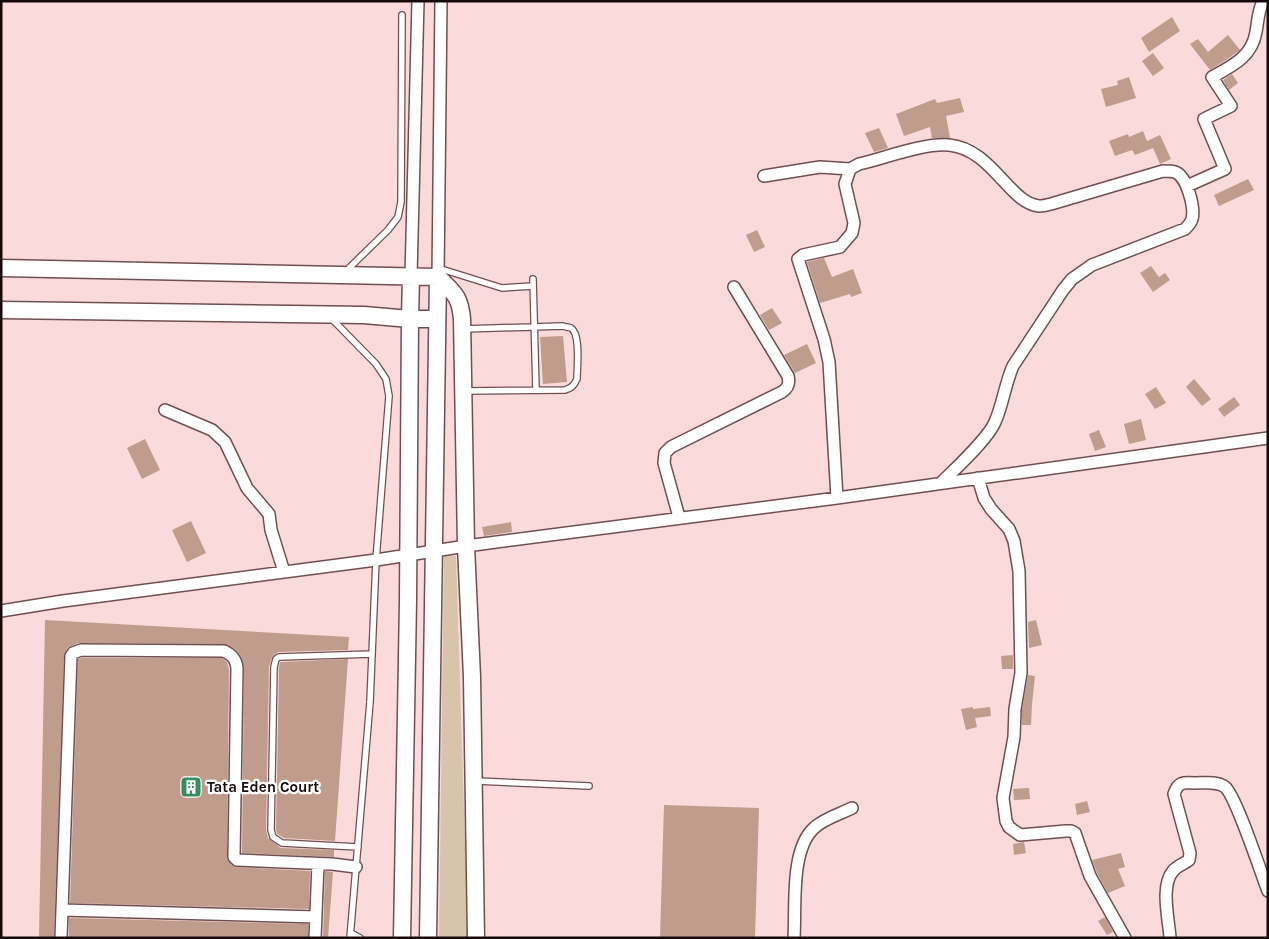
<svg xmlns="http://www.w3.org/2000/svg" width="1269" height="939" font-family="Karla,sans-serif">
	<rect width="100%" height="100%" fill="#fadadb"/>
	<!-- green -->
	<path fill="#d8c4ab" d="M444 555 456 556 468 938H439Z"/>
	<!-- building -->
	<path fill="#c09c8d" d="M1172 17 1180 31 1149 52 1141 38Z
		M1228 35 1240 50 1229 58 1210 70 1190 44 1198 39 1208 52Z
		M1153 53 1164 68 1153 76 1142 61Z
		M1232 74 1238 83 1229 90 1223 80Z
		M1129 77 1136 98 1106 107 1101 89 1118 85 1117 81Z
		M960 98 964 112 946 116 950 138H932L930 127 904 136 896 114 935 99 937 103Z
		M879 128 888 148 874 152 865 133Z
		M1143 131 1147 141 1160 135 1171 159 1160 164 1153 148 1135 155 1132 150 1115 156 1109 141 1128 134 1129 137Z
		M1248 179 1254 190 1219 206 1214 195Z
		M757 230 765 247 754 252 746 235Z
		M824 258 832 277 853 269 862 293 851 297 850 294 820 303 807 262Z
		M1151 266 1159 277 1165 273 1170 280 1153 292 1140 273Z
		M772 308 782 323 769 330 760 315Z
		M563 336 567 382 543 384 540 337Z
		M807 344 816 363 795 373 784 355Z
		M1194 379 1211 399 1202 406 1186 387Z
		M1156 387 1166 403 1155 409 1145 394Z
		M1234 397 1240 405 1224 417 1218 409Z
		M1141 419 1146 440 1129 444 1124 424Z
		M1099 430 1106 447 1095 451 1089 434Z
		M145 439 160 470 142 479 127 448Z
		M191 521 206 553 187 562 172 530Z
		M511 522 512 532 484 536 482 527Z
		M45 620 349 637 348 650 278 652 272 657 269 667 266 830 268 838 281 848 334 850V857L242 853 244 668 241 656 236 650 224 644 78 643 67 648 64 656 54 938H39Z
		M1036 620 1042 645 1029 648 1028 622Z
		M1013 655V669H1002L1001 656Z
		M82 658H222L227 662 229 669 227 859 232 865 237 867 310 871 309 909 70 903 78 659Z
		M348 659 335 841 284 838 277 834 276 829 279 668 280 662Z
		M1028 675 1035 676 1032 704 1031 725H1022V710Z
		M973 707V709L990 707 991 716 975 718 977 727 966 730 961 709Z
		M1029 788 1030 799 1014 800 1013 789Z
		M1087 801 1090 812 1077 815 1075 804Z
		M664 805 759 808 755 938H660Z
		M1024 842 1026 853 1014 855 1013 844Z
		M1121 853 1125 867 1118 869 1125 886 1108 893 1097 873 1092 860Z
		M325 871 333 872 328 938H323Z
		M1105 917 1113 932 1107 935 1098 921Z
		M69 918 308 924V938H69Z"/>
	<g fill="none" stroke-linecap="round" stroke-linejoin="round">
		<!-- lane casing -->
		<g stroke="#704f51" stroke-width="8">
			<path id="lane" d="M438 268 502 288 533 286
				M346 271 388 230 398 217 401 202 402 15
				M533 279 536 390
				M331 318 376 364 386 379 389 396 376 560 370 702 350 938
				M463 329 563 326C564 327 569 327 571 328 581 334 577 368 577 379 574 386 571 388 565 390L465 391
				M476 781 589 786
				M358 847 282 843 273 837 271 830 274 667 276 659 279 657 372 654
				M351 933 360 938"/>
		</g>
		<!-- street casing -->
		<g stroke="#704f51" stroke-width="14">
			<path id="street" d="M764 176 820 167 850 169
				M1187 186 1225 169 1204 119 1231 106 1212 77C1232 66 1252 57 1256 32 1258 21 1258 11 1263 1
				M411 276 418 1
				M438 277 441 1
				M165 410 212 430 225 442 247 488 269 514 271 530 284 572
				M978 478 984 498 991 509 1009 529 1014 541 1019 571 1021 673 1015 709 1014 737 1003 798 1006 821 1009 827 1020 835 1066 831H1071L1075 833 1090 876 1125 938
				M837 498 829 362 824 339 798 259 803 255 840 247 852 233 854 223 845 184 850 169 859 164C885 158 923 143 949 145 992 149 1009 203 1039 206 1043 206 1047 205 1051 204L1163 171C1167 171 1172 171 1175 172 1187 176 1195 208 1192 219 1191 223 1188 226 1185 229L1092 265 1072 279 1063 290 1013 366C1005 384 1003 404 995 422 988 439 955 469 941 483
				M679 517 664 463 665 453 671 447 782 392C788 388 790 384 788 376L734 287
				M1 611 63 601 376 560 466 546 837 498 1268 438
				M62 910 316 917
				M61 938 71 656 73 653 81 650 224 651C232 655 236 659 237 668L234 857 237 860 332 864 356 867
				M315 938 318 864
				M794 938C796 907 790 850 814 828 823 819 840 814 852 808
				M1170 938C1169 920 1160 886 1173 871 1177 866 1184 864 1189 860L1190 853 1174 794C1178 782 1183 782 1195 783 1204 783 1217 781 1225 787 1236 796 1261 873 1268 891"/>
		</g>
		<!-- secondary casing -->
		<g stroke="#704f51" stroke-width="19">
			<path id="secondary" d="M1 268 438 277 428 938
				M411 276 410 319H437
				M438 277C454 293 460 296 462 319L466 546 472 677 476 938
				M1 310 364 315 410 319 408 601 402 938"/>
		</g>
		<!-- lane -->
		<use href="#lane" stroke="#fff" stroke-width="5.5"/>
		<!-- street -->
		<use href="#street" stroke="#fff" stroke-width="11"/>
		<!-- secondary -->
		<use href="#secondary" stroke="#fff" stroke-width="16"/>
	</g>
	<!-- icons -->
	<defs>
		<g id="building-square" transform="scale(1.125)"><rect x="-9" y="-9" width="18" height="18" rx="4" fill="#378c60" stroke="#fff"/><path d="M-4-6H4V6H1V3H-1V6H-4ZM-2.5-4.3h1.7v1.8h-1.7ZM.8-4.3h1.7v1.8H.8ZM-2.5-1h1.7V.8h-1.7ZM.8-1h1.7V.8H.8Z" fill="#fff"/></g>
	</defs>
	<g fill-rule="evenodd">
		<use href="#building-square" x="191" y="787"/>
	</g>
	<g text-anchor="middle" stroke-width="4.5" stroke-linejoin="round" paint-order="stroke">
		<!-- poi labels -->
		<g font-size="15" font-weight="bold" fill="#16090a" stroke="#fff" text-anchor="start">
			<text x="207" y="792">Tata Eden Court</text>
		</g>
	</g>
	<!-- border -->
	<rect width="1269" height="939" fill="none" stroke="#16090a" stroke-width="5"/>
</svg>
